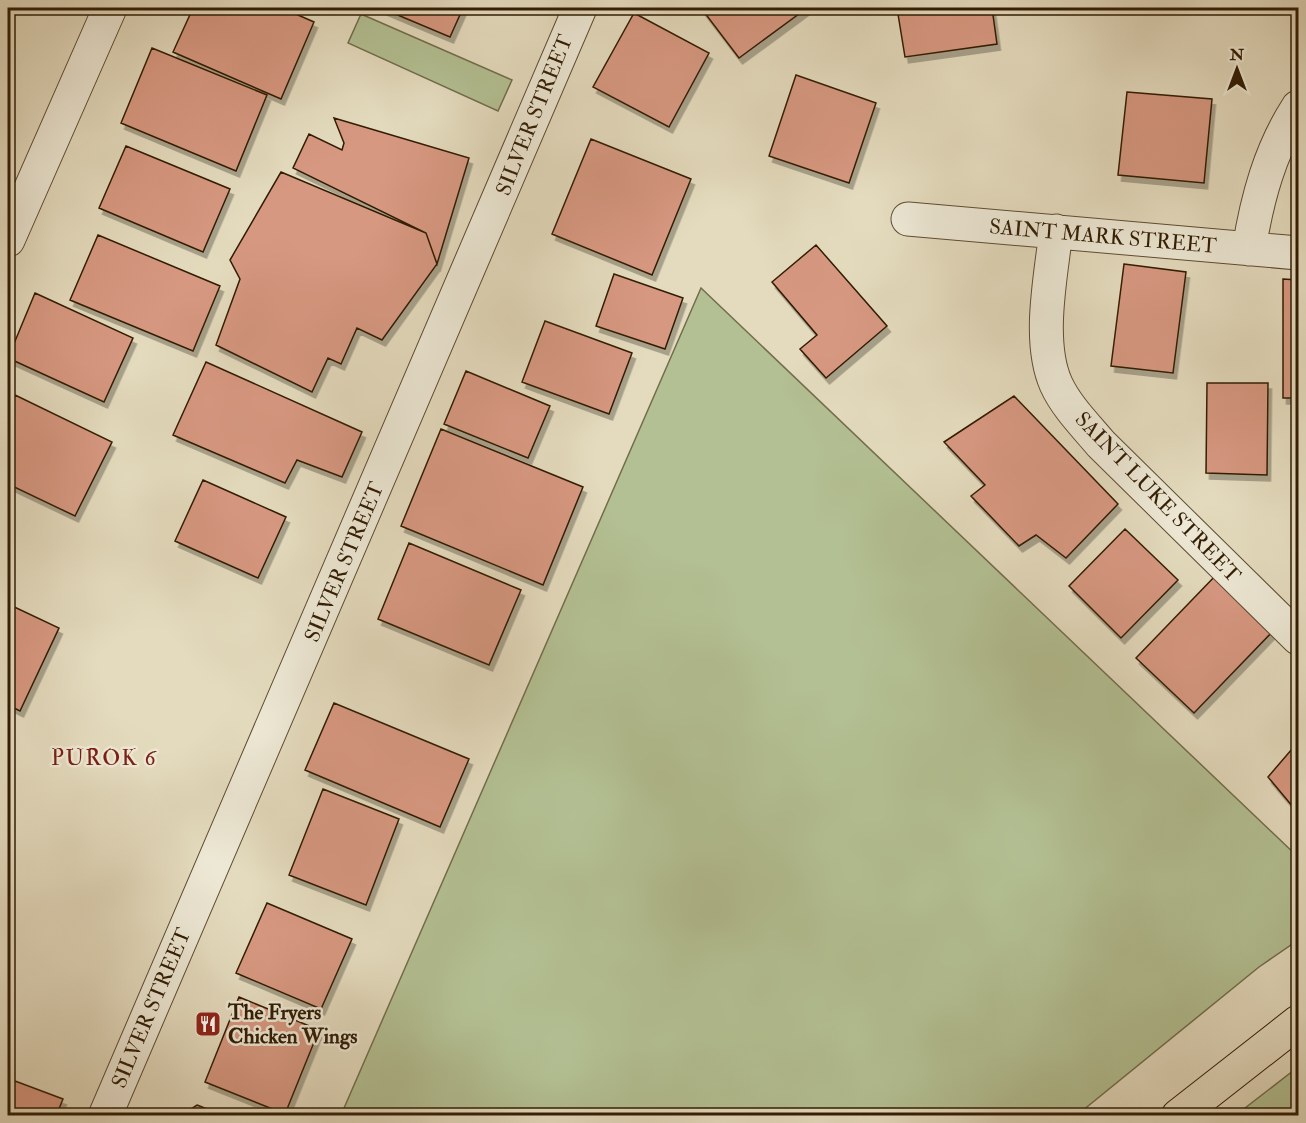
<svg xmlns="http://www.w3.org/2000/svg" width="1306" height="1123" font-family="'IM FELL Double Pica',serif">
	<defs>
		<filter id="shadow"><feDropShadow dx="3.5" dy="6" stdDeviation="0" flood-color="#0004"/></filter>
	</defs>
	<rect width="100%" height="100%" fill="#e4dbbe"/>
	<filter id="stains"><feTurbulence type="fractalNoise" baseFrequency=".00333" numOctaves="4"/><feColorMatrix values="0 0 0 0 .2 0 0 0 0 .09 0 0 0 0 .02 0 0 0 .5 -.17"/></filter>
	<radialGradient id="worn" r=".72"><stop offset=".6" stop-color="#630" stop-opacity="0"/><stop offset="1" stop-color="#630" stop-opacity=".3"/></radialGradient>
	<!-- green -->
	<path fill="#b3c093" stroke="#726e4c" stroke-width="1.5" d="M361 14 512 80 498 111 348 43Z
		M701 288 1298 857V940L1259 967 1077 1115H341Z
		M1298 1067V1115H1236Z"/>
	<!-- building -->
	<path fill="#d79881" stroke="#311c04" stroke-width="1.5" filter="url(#shadow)" d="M193 8H282L314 22 281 99 173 52Z
		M381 8H463L450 37Z
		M701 8H807L739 58Z
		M897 8H992L997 44 905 57Z
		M634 13 709 53 669 127 593 87Z
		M152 48 267 95 236 171 121 123Z
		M796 75 876 103 849 183 769 156Z
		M1127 92 1212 99 1204 183 1118 175Z
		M334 118 469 158 437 264 426 233 293 168 309 134 342 150 344 143Z
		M591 139 691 179 652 275 552 234Z
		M126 146 230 189 203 252 99 208Z
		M281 172 426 233 437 264 382 340 357 328 341 364 328 358 312 392 216 345 240 279 230 260Z
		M98 235 220 286 193 351 70 300Z
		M816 245 887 326 826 378 800 349 817 335 772 282Z
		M1124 264 1186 272 1173 373 1111 366Z
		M614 274 683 298 665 349 596 326Z
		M1283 279 1298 280V398H1283Z
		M35 293 133 338 104 402 8 358Z
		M545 321 632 353 609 414 522 382Z
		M206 362 362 432 342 477 297 460 285 483 173 435Z
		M466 371 550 406 528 458 444 424Z
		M1207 383H1268L1267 475 1206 473Z
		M15 395 112 442 75 516 8 484V410Z
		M1014 396 1118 504 1066 558 1036 535 1019 546 971 496 985 485 944 442Z
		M441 429 583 487 543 585 401 526Z
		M203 480 286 517 258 578 175 541Z
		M1125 529 1178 580 1121 638 1069 586Z
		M409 543 521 590 489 665 378 619Z
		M1218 573 1276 628 1194 713 1136 658Z
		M8 604 59 628 20 711 8 705Z
		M334 703 469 759 440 827 305 770Z
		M1298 742V813L1268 777Z
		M323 789 399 819 366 905 289 875Z
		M267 903 352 939 321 1009 236 973Z
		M239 997 319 1030 285 1114 205 1082Z
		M15 1081 63 1099 56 1116H8V1100Z
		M197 1105 225 1116H180Z"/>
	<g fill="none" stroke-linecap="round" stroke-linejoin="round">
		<!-- minor casing -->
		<g stroke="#5e4c32" stroke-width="35">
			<path id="minor" d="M908 219 1298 253
				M1056 231C1051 276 1037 341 1056 384 1066 406 1085 425 1101 444L1298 638
				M8 240 110 8
				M1249 249C1257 199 1270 150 1298 107
				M105 1116 580 8"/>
		</g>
		<!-- primary casing -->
		<g stroke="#311c04" stroke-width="35">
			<path id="primary" d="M1178 1116 1298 1022"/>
		</g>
		<!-- minor -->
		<use href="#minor" stroke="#ede8d5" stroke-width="33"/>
		<!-- primary -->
		<use href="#primary" stroke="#e4dbbe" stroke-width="33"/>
	</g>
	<!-- icons -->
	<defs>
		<g id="restaurant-square" transform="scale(1.35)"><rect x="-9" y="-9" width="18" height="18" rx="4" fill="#8f2418" stroke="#ede8d5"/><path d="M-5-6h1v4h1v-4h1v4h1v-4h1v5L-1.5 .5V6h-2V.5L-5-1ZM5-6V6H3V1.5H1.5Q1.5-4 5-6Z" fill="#fff"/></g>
	</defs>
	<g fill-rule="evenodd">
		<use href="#restaurant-square" x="208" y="1024"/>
	</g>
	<g text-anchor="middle" stroke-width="5" stroke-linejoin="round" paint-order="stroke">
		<!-- street labels -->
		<g font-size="21" fill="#311c04" stroke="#ede8d5">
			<text transform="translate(534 115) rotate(-68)" y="7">SILVER STREET</text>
			<text transform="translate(1103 236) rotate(5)" y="7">SAINT MARK STREET</text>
			<text transform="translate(1158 497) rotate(46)" y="7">SAINT LUKE STREET</text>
			<text transform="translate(344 562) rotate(-67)" y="7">SILVER STREET</text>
			<text transform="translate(151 1008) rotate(-67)" y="7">SILVER STREET</text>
		</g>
		<!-- poi labels -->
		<g font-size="21" font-weight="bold" fill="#311c04" stroke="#ede8d5" text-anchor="start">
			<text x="228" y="1019">The Fryers<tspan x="228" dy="24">Chicken Wings</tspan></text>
		</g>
		<!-- neighbourhood labels -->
		<g font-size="22" letter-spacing="1.5" fill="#7a1f14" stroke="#ede8d5">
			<text x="104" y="765">PUROK 6</text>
		</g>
	</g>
	<!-- margin -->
	<rect width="1306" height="1123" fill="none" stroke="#e4dbbe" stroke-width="30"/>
	<rect x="9" y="9" width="1288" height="1105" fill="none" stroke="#311c04" stroke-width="3"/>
	<rect x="15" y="15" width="1276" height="1093" fill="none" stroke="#311c04" stroke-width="1.5"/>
	<!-- north arrow -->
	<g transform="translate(1237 69)" stroke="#ede8d5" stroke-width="4.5" paint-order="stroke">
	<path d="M0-4.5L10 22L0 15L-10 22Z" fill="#311c04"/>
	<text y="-9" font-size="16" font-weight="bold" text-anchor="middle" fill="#311c04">N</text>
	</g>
	<rect width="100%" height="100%" filter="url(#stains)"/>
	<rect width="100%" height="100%" fill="url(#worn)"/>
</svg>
